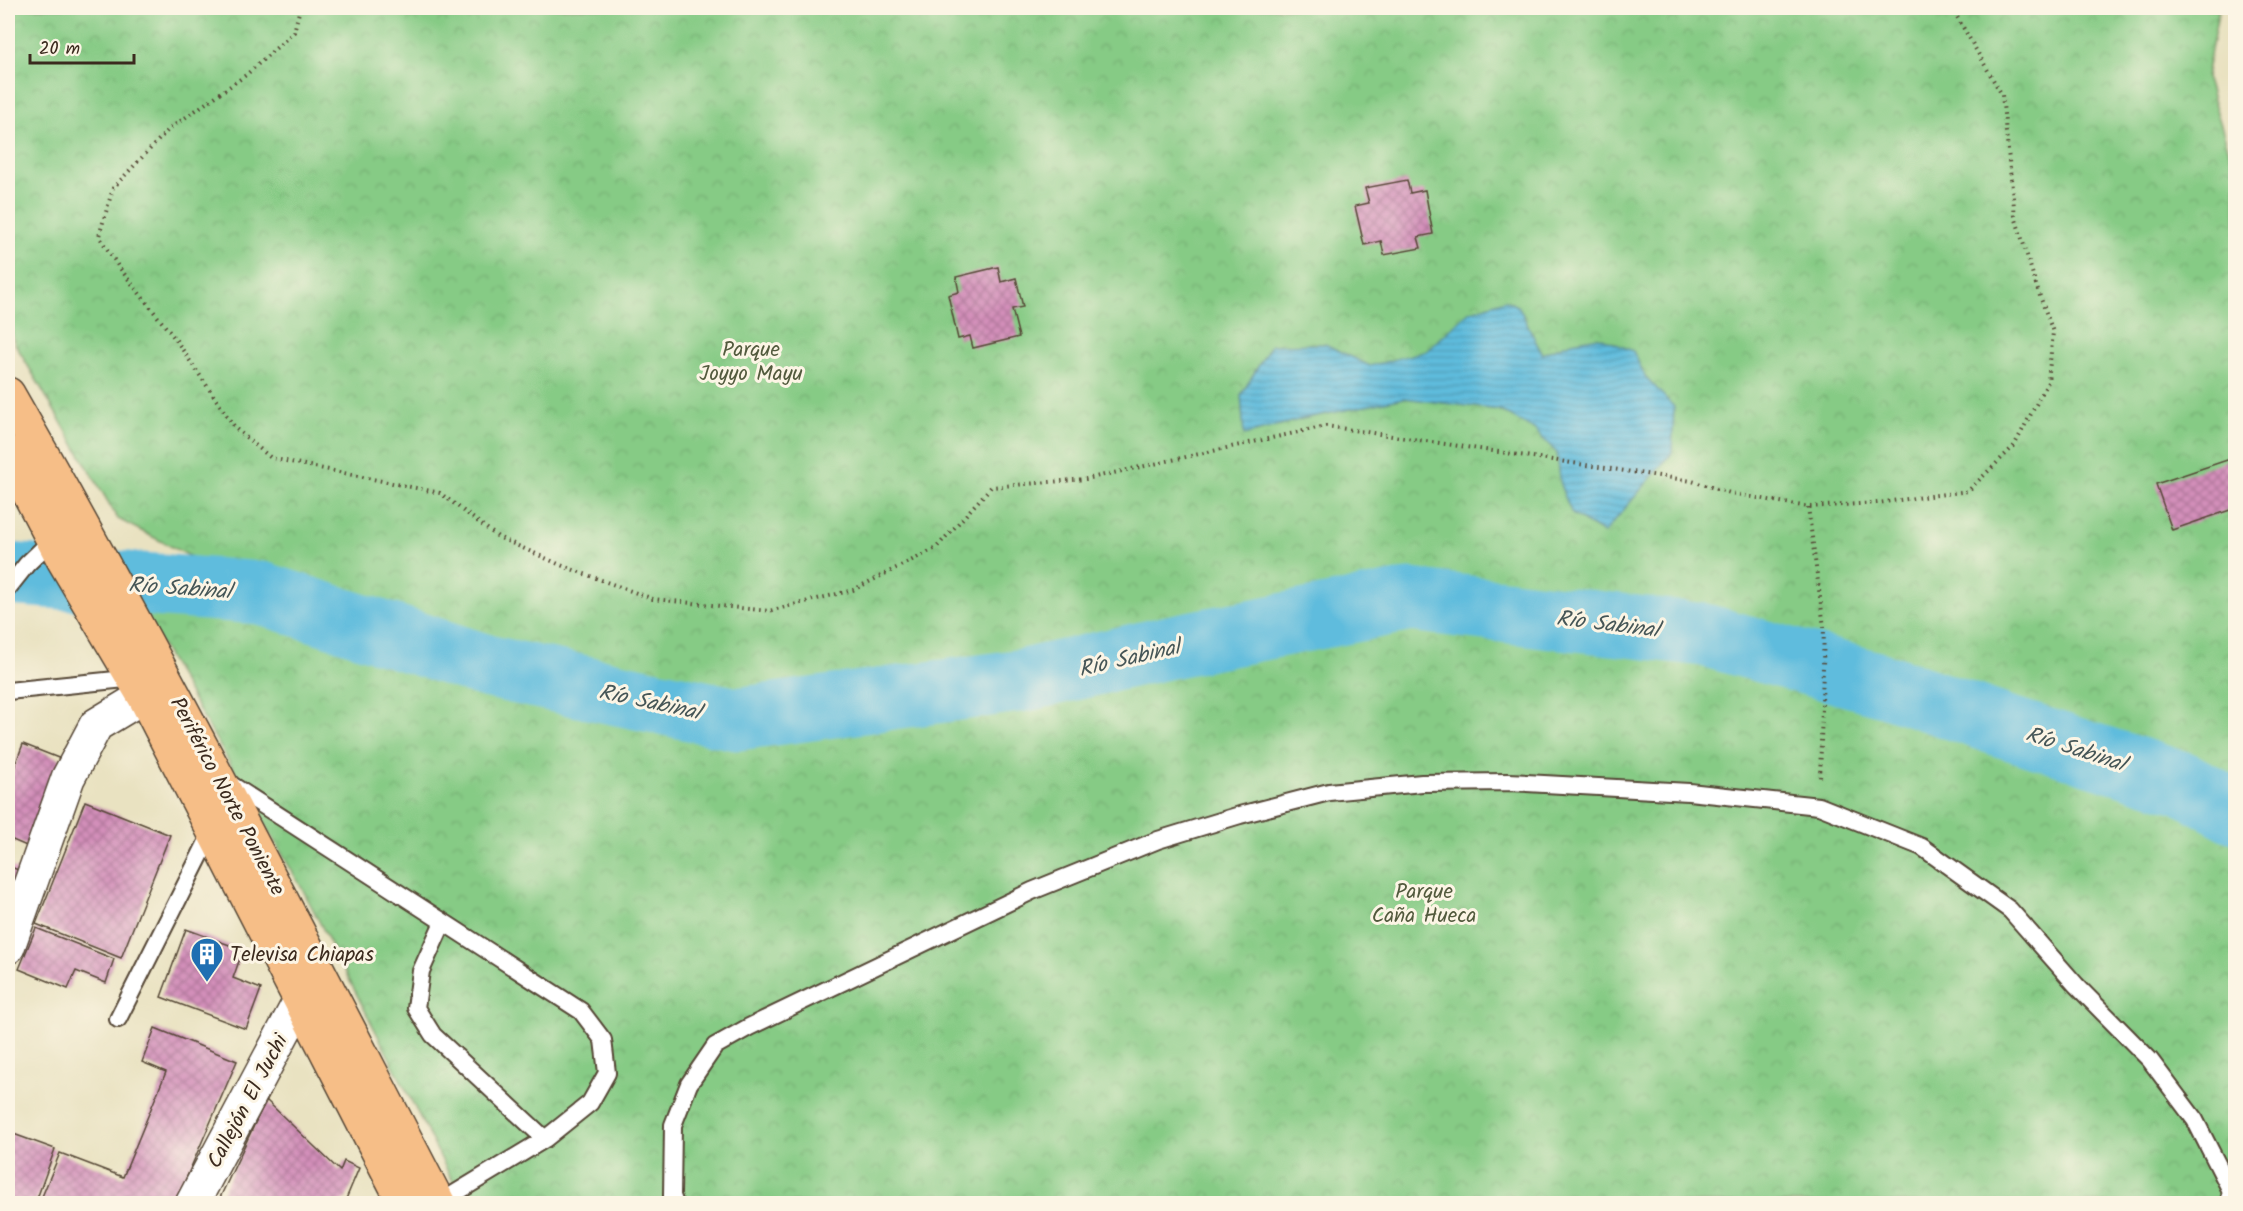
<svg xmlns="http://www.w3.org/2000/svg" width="2243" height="1211" font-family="Kalam,sans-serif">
	<defs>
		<pattern id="park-crowns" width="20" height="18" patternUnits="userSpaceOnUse" patternTransform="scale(1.5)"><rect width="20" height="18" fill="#86cb85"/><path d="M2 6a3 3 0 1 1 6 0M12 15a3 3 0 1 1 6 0" fill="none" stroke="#75ae72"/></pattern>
		<pattern id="water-rules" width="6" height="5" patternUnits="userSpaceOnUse" patternTransform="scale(1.5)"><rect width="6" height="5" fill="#5ebcdd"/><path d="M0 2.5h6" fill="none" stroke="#4f99b3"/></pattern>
		<pattern id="building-cross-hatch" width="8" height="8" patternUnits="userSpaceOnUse" patternTransform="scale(1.5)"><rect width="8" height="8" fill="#d38fba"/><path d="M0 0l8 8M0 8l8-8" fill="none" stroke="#ac7597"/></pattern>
	</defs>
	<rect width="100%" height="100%" fill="#fcf5e5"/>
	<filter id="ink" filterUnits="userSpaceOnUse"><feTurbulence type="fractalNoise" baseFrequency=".0167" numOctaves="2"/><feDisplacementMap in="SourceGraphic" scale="12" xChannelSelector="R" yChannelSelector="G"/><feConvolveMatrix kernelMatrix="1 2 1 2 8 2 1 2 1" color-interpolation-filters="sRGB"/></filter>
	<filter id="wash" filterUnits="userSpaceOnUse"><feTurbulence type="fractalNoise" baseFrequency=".008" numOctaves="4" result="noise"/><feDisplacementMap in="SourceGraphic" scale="24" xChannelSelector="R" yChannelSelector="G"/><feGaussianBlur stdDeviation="1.35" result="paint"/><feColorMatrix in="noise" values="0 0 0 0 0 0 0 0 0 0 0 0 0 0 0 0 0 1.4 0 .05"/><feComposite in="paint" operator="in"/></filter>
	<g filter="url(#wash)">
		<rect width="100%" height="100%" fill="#e9e2c1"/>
		<!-- park -->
		<path fill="url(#park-crowns)" stroke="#607a52" stroke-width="1.5" d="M11 8H2219L2206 77 2236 173 2235 1203H464L304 892 139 606 131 583 259 592 118 519 14 342 8 316V14Z"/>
		<!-- water -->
		<path fill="url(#water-rules)" stroke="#4c737e" stroke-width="1.5" d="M1505 300 1519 307 1542 354 1572 342 1599 337 1633 351 1645 376 1674 407 1672 453 1604 533 1572 514 1561 487 1557 453 1534 429 1499 410 1404 398 1302 419 1244 435 1241 395 1271 345 1325 344 1370 366 1426 351 1469 312Z"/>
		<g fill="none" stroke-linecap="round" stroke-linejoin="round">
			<!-- river -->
			<path stroke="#5ebcdd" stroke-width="63" d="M8 574 261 593 490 667 737 719 1025 680 1179 645 1410 600 1704 635 1891 687 2003 726 2183 783 2236 812"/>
		</g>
		<g id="blocks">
			<!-- building -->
			<path fill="url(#building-cross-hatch)" d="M1407 180 1410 193 1425 190 1433 234 1418 237 1421 248 1384 255 1381 241 1364 245 1355 206 1369 203 1365 188Z
				M998 267 1001 282 1016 278 1023 307 1012 309 1019 337 973 348 970 336 958 339 948 295 959 292 956 277Z
				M2236 457V508L2172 530 2156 484Z
				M23 744 66 761 31 848 8 838V784Z
				M85 801 170 835 121 958 36 924Z
				M8 866 21 871 8 905Z
				M36 928 114 959 106 983 76 971 68 989 19 969Z
				M186 929 243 950 233 978 261 989 246 1029 161 997Z
				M155 1028 237 1061 175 1204H39L60 1153 123 1177 166 1072 142 1062Z
				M266 1100 340 1171 344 1161 359 1168 346 1199 336 1204H217Z
				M8 1132 55 1149 35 1204H8Z"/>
		</g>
	</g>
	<g filter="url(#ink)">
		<use href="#blocks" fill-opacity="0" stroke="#554636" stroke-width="1.5"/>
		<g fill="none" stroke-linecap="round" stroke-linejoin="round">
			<!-- lane casing -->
			<g stroke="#554636" stroke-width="20">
				<path id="lane" d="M8 588 27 564 53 539
					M8 691 135 678
					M227 782 581 1011 603 1040 607 1073 590 1103 545 1139 439 1203
					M443 922 421 971 416 1008 433 1035 545 1139
					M118 1019 213 830
					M675 1204 672 1196 673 1125 689 1084 715 1046 749 1027 1032 891 1158 840 1240 815 1329 792 1422 783 1509 782 1689 792 1819 806 1922 847 2010 910 2076 985 2150 1060 2195 1120 2230 1189 2231 1204"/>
			</g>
			<!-- street casing -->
			<g stroke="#554636" stroke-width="36">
				<path id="street" d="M8 947 68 778 96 725 144 696
					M192 1204 301 999"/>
			</g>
			<!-- primary casing -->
			<g stroke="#554636" stroke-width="36">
				<path id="primary" d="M8 394C160 659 298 932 439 1204
					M8 453 63 559 144 696 405 1204"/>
			</g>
			<!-- path -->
			<path stroke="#554636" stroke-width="4" stroke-dasharray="1.5 4.5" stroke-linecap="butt" d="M300 8 294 32 246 75 169 129 113 188 99 236 118 266 176 340 236 429 271 458 440 493 498 537 563 566 653 599 769 611 853 590 936 548 991 487 1086 479 1326 426 1692 481 1730 493 1808 507 1877 503 1968 491 2014 446 2048 382 2053 332 2036 285 2015 216 2002 95 1952 8
				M1808 507 1824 627 1820 781"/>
			<!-- lane -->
			<use href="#lane" stroke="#fff" stroke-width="16"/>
			<!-- street -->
			<use href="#street" stroke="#fff" stroke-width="33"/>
			<!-- primary -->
			<use href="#primary" stroke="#f6be87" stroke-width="33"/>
		</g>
	</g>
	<!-- icons -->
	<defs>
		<g id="building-pin" transform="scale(1.725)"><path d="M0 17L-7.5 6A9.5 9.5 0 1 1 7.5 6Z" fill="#1f6fb2" stroke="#fcf5e5"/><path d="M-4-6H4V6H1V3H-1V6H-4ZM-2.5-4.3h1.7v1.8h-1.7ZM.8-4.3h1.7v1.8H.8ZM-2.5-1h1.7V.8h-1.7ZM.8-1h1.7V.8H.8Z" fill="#fff"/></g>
	</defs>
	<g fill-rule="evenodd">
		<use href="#building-pin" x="207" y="954"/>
	</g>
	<g text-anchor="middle" stroke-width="6" stroke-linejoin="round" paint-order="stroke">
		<!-- park labels -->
		<g font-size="21" fill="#525a3d" stroke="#fcf5e5">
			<text x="751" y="356">Parque<tspan x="751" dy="24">Joyyo Mayu</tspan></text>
			<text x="1424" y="898">Parque<tspan x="1424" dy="24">Caña Hueca</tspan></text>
		</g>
		<!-- street labels -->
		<g font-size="21" fill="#3b2a1e" stroke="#fcf5e5">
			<text transform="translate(228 796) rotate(62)" y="7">Periférico Norte Poniente</text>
			<text transform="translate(247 1101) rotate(-62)" y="7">Callejón El Juchi</text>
		</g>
		<!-- poi labels -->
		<g font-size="21" fill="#3b2a1e" stroke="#fcf5e5" text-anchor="start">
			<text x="230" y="961">Televisa Chiapas</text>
		</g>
		<!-- water labels -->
		<g font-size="22" font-style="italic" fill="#465657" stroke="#fcf5e5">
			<text transform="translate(180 587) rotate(4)" y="8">Río Sabinal</text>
			<text transform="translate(1608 623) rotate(7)" y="8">Río Sabinal</text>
			<text transform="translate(1129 657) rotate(-13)" y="8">Río Sabinal</text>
			<text transform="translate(650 701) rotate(12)" y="8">Río Sabinal</text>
			<text transform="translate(2076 748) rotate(18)" y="8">Río Sabinal</text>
		</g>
	</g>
	<!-- margin -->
	<rect width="2243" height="1211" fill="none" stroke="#fcf5e5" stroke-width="30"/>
	<!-- scale -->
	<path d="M30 54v9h104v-9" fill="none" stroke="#3b2a1e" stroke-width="3"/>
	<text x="39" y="54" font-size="18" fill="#3b2a1e" stroke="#fcf5e5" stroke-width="4.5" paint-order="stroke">20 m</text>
</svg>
